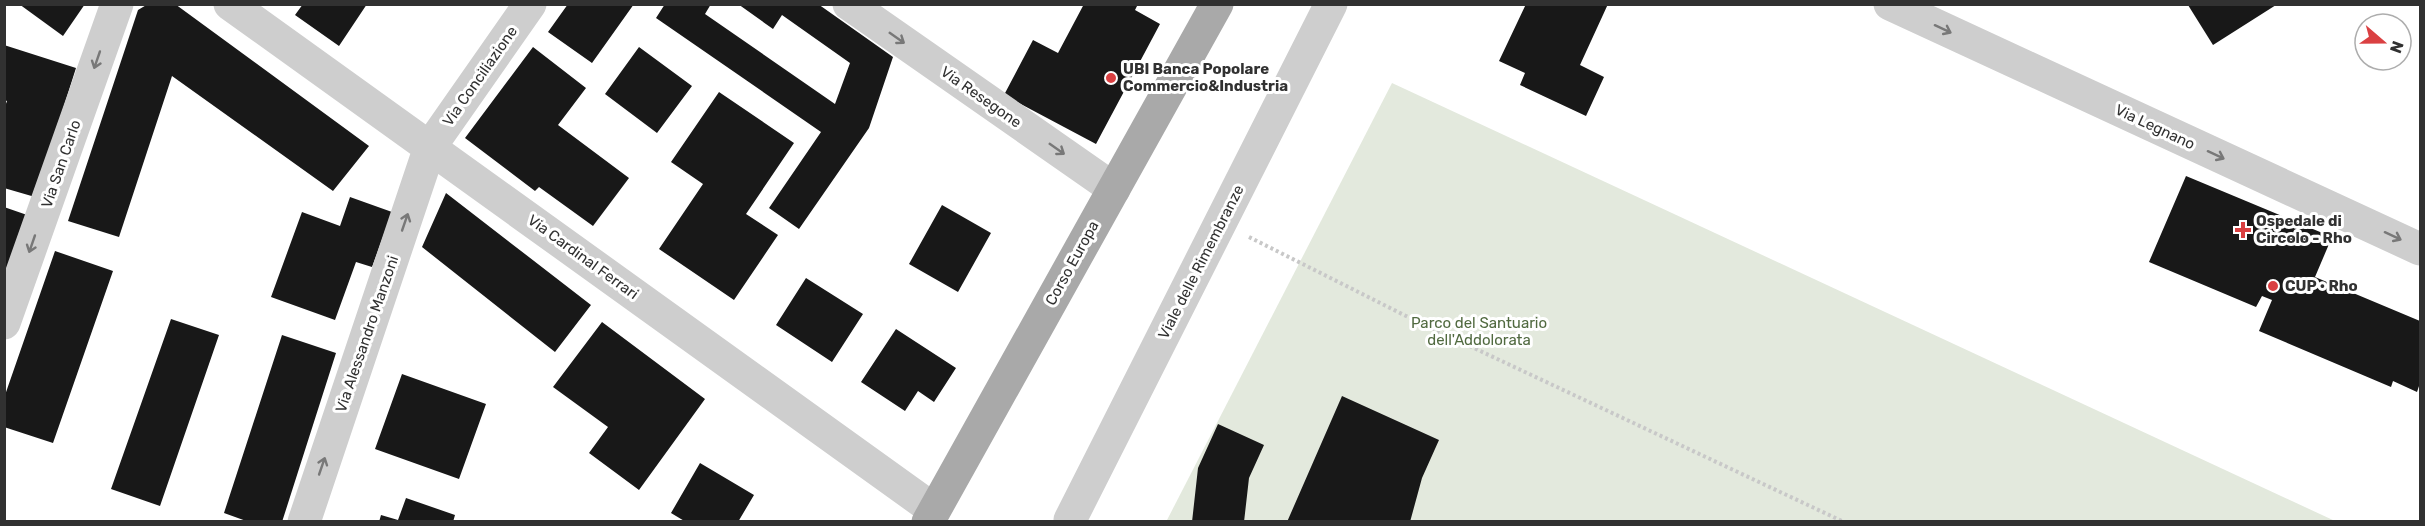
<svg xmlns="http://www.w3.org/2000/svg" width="2425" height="526" font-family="Rubik,sans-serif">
	<rect width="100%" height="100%" fill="#fff"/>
	<!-- park -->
	<path fill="#e3e9dd" d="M1392 83 2335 521 1166 522Z"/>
	<!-- building -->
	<path fill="#181818" d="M19 4H85L63 36Z
		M148 4H175L369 146 333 191 172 76 119 237 68 221 138 10Z
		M303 4H367L339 46 295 15Z
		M568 4H634L592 63 548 32Z
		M665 4H711L705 14 835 104 850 63 782 15 773 29 738 4H818L893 57 869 128 799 229 769 208 821 132 656 18Z
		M1084 4H1138L1135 10 1160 24 1096 144 1004 95 1033 40 1058 53Z
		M1526 4H1608L1580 65 1604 77 1586 116 1520 85 1525 73 1499 61Z
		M2188 5H2276L2213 45Z
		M4 45 76 68 35 197 4 188V109L7 101 4 100Z
		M533 47 586 88 558 125 629 178 593 226 539 187 535 191 465 138Z
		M639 47 692 86 657 133 605 94Z
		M719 92 794 143 746 214 778 235 734 300 659 249 703 184 671 162Z
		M2186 176 2332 237 2315 277 2420 321V383L2417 392 2393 381 2391 387 2259 331 2272 300 2262 296 2256 307 2149 262Z
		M446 193 591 305 555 352 422 247Z
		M350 197 392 212 372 267 356 262 335 320 271 297 302 212 340 226Z
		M942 205 991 233 958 292 909 264Z
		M4 207 30 216 4 283Z
		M55 251 113 271 53 443 4 427V398Z
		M806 278 863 314 832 362 776 325Z
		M171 319 219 335 160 506 111 489Z
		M602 322 705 399 639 490 589 453 608 427 553 387Z
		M896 329 956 368 934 402 918 391 905 411 861 382Z
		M282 335 336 353 282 522H249L224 513Z
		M402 374 486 404 459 479 375 449Z
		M1342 396 1439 440 1422 478 1410 522H1287Z
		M1218 424 1264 445 1249 478 1244 522H1192L1198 468Z
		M700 463 754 495 738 522H686L671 513Z
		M406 498 455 515 453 522H379L381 515 398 520Z"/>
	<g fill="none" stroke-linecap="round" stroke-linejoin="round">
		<!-- path -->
		<path stroke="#c8c8c8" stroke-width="4" stroke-dasharray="3 3" stroke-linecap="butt" d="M1249 237 1408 317 1844 522"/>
		<!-- minor -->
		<path stroke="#cecece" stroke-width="33" d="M230 4 934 510
			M849 4 1114 189
			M1890 4 2420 249
			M4 323 117 4
			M1070 520 1331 4
			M304 522 430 147 530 4"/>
		<!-- major -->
		<path stroke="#a9a9a9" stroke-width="33" d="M928 522 1217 4"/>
	</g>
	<!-- one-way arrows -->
	<defs><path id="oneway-shaft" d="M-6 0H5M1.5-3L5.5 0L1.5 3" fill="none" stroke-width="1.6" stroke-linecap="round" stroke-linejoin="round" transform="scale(1.5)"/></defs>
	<g stroke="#787878">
		<use href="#oneway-shaft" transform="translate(1943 29) rotate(25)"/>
		<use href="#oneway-shaft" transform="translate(897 38) rotate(35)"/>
		<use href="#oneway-shaft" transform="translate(97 60) rotate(109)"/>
		<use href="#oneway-shaft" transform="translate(1057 149) rotate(35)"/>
		<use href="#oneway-shaft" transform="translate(2216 155) rotate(25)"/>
		<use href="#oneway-shaft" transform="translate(405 222) rotate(-71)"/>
		<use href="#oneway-shaft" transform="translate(2393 236) rotate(25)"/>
		<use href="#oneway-shaft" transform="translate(32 244) rotate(109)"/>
		<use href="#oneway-shaft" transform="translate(322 466) rotate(-71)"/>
	</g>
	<!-- markers -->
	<g fill="#da4042" stroke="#fff" stroke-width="2">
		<circle cx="1111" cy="78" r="6"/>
		<path d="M2240 221h6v6h6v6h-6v6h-6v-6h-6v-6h6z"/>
		<circle cx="2273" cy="286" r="6"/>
	</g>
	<g text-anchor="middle" stroke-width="6" stroke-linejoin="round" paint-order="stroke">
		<!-- poi labels -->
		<g font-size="15" font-weight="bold" fill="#313131" stroke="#fff" text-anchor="start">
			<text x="1123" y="74">UBI Banca Popolare<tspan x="1123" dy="17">Commercio&amp;Industria</tspan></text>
			<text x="2256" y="226">Ospedale di<tspan x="2256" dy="17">Circolo - Rho</tspan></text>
			<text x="2285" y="291">CUP • Rho</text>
		</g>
		<!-- street labels -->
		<g font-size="15" fill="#313131" stroke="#fff">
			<text transform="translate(480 76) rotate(-55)" y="5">Via Conciliazione</text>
			<text transform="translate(981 97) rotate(35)" y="5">Via Resegone</text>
			<text transform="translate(2155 127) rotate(25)" y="5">Via Legnano</text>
			<text transform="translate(61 164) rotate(-71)" y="5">Via San Carlo</text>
			<text transform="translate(583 257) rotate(36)" y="5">Via Cardinal Ferrari</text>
			<text transform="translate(1201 262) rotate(-63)" y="5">Viale delle Rimembranze</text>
			<text transform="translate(1072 263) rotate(-61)" y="5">Corso Europa</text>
			<text transform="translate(367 334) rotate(-71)" y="5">Via Alessandro Manzoni</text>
		</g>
		<!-- park labels -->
		<g font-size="15" fill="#516a40" stroke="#fff">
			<text x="1479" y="328">Parco del Santuario<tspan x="1479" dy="17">dell'Addolorata</tspan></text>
		</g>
	</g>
	<!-- border -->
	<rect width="2425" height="526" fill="none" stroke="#313131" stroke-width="12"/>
	<!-- north arrow -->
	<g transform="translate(2383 42) rotate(110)"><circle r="28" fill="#ffffff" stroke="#adadad" stroke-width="1.5"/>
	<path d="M0-4.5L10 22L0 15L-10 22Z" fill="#da4042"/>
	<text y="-9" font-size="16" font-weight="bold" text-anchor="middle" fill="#313131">N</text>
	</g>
</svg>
